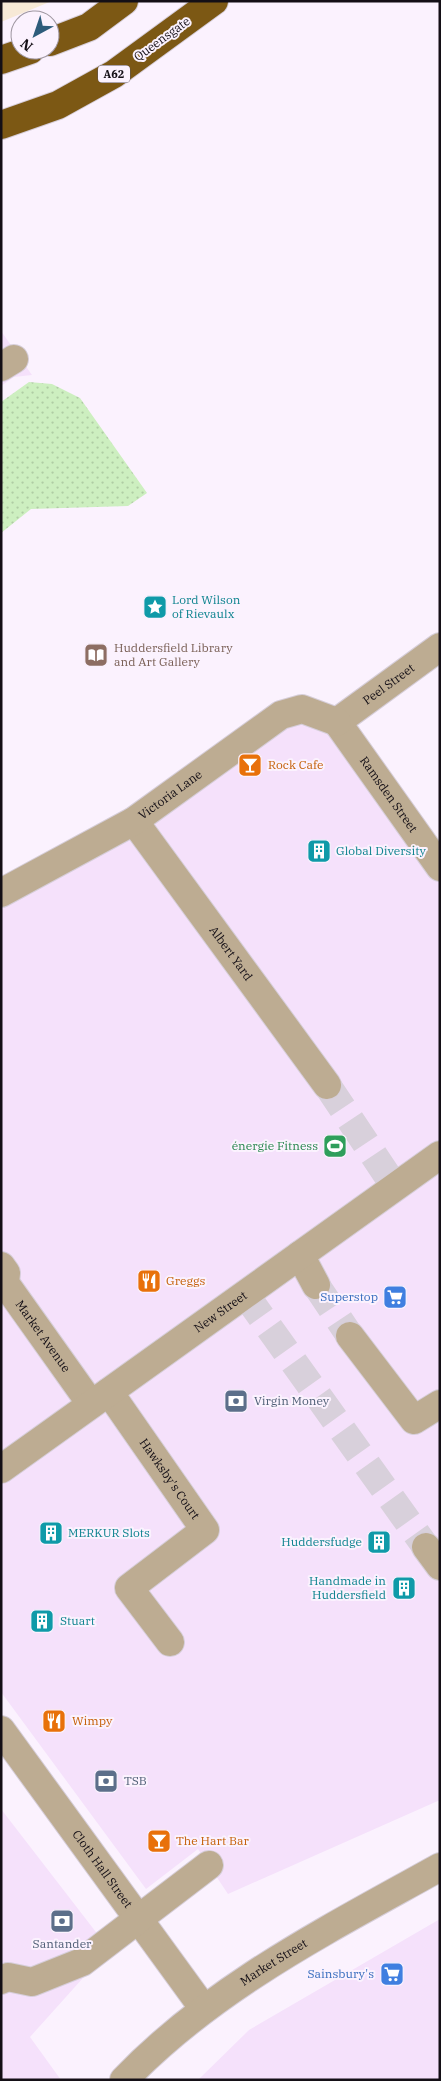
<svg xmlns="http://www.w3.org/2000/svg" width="441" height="2081" font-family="'IBM Plex Serif',serif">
	<defs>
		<pattern id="grass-dots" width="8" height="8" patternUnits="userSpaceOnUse" patternTransform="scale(1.25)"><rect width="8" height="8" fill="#cdefc0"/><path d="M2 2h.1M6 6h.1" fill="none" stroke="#afcca4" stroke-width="1.8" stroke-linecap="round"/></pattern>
	</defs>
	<rect width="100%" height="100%" fill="#fbf2fe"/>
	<!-- built -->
	<path fill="#f5e1fb" d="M1 331 32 375 14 377 1 386Z
		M291 699 330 728 440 869V1800L228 1894 198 1849 146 1889 1 1692V888L131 811Z
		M1 1809 109 1949 30 2037 61 2080H1Z
		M440 1919V2080H198L249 2030Z"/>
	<!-- education -->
	<path fill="#f7e9d6" d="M1 1H52L1 22Z"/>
	<!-- grass -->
	<path fill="url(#grass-dots)" d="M29 382 52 384 80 398 147 493 128 506 31 509 1 533V402Z"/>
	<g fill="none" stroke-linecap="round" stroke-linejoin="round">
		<!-- minor-tunnel -->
		<path stroke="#d8d0db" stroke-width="28" stroke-dasharray="28 14" stroke-linecap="butt" d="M327 1085 395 1187
			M316 1285 350 1336
			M245 1294 426 1547"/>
		<!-- minor casing -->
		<g stroke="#d6ced9" stroke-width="30">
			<g id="minor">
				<path d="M1 367 14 359"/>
				<path id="s1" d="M337 722 440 867"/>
				<path id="s2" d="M337 722 440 647"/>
				<path id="s3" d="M134 821 327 1085"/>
				<path id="s4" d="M1 893 134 821 281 715 302 709 337 722"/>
				<path d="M300 1255 316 1285"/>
				<path id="s5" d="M1 1266 6 1273 5 1283 91 1404"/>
				<path d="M350 1336 414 1420 440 1404"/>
				<path id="s6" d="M109 1392 205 1530 129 1588 170 1642"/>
				<path id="s7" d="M1 1469 440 1155"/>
				<path d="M426 1547 440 1566"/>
				<path id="s8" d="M1 1730 204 2009"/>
				<path d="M1 1980 8 1977 32 1982 82 1962 209 1865"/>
				<path id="s9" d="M124 2080C213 1987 329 1929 440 1867"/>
			</g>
		</g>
		<!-- highway casing -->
		<g stroke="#d6ced9" stroke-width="30">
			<path id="highway" d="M50 42 89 27 124 1
				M1 60 30 50
				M1 125 58 105 114 74 214 1"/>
		</g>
		<!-- minor -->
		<use href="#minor" stroke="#bdac92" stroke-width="28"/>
		<!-- highway -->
		<use href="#highway" stroke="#7c5814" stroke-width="28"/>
	</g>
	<!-- icons -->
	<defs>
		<g id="sight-square" transform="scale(1.25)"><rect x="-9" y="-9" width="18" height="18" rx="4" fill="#0f9aa8" stroke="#fbf2fe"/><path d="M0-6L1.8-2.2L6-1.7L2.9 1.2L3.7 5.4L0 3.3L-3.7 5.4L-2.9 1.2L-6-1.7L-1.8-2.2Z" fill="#fff"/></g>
		<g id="library-square" transform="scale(1.25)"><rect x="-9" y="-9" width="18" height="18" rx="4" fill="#8d6e63" stroke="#fbf2fe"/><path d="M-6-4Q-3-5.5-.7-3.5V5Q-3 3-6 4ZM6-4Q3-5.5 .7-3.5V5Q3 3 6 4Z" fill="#fff"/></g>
		<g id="bar-square" transform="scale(1.25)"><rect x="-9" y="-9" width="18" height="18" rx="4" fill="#e8710a" stroke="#fbf2fe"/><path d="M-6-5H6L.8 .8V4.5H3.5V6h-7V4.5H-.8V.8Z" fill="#fff"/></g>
		<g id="building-square" transform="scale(1.25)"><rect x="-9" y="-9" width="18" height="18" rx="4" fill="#0f9aa8" stroke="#fbf2fe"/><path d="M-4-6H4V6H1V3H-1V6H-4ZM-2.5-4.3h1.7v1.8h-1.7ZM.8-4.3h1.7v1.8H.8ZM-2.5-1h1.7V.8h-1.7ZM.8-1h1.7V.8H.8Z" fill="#fff"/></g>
		<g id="stadium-square" transform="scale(1.25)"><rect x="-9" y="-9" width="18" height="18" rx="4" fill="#2e9e5b" stroke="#fbf2fe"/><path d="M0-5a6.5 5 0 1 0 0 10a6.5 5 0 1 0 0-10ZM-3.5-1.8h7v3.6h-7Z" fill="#fff"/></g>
		<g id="restaurant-square" transform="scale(1.25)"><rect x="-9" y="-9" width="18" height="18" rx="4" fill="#e8710a" stroke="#fbf2fe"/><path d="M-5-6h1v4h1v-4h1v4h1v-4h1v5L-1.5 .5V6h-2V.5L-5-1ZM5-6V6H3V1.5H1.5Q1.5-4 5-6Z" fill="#fff"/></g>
		<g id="supermarket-square" transform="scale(1.25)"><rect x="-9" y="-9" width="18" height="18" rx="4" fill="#3f7fe0" stroke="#fbf2fe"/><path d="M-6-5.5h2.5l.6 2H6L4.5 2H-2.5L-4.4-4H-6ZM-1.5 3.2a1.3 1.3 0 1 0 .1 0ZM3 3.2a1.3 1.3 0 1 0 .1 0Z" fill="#fff"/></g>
		<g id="bank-square" transform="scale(1.25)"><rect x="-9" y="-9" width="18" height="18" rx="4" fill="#5c6f8a" stroke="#fbf2fe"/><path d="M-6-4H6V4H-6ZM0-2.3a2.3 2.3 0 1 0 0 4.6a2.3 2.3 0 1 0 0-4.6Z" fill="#fff"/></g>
	</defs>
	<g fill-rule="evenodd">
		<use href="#sight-square" x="155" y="607"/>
		<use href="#library-square" x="96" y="655"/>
		<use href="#bar-square" x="250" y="765"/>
		<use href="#building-square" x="319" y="851"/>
		<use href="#stadium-square" x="335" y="1146"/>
		<use href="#restaurant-square" x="149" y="1281"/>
		<use href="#supermarket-square" x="395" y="1297"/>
		<use href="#bank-square" x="236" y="1401"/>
		<use href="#building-square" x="51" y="1533"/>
		<use href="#building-square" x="379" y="1542"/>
		<use href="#building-square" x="404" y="1588"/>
		<use href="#building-square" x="42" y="1621"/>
		<use href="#restaurant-square" x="54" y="1721"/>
		<use href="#bank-square" x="106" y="1781"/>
		<use href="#bar-square" x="159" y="1841"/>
		<use href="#bank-square" x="62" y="1921"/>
		<use href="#supermarket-square" x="392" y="1974"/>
	</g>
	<g text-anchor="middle" stroke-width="4" stroke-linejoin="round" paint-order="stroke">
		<!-- shield labels -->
		<rect fill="#fbf2fe" stroke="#59535c" stroke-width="1" x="98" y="65.5" width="32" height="17" rx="4"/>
		<g font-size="11" font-weight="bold" fill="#140f16">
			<text x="114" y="78">A62</text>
		</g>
		<!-- street labels -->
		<g font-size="12" fill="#140f16" stroke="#fbf2fe">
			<text transform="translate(162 39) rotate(-36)" y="4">Queensgate</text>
			<text dy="4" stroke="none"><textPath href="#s2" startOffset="64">Peel Street</textPath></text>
			<text dy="4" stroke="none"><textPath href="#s1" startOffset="89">Ramsden Street</textPath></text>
			<text dy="4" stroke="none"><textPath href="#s4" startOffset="196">Victoria Lane</textPath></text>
			<text dy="4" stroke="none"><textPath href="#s3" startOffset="164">Albert Yard</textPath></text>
			<text dy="4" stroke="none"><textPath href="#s7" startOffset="270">New Street</textPath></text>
			<text dy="4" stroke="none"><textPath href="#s5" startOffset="84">Market Avenue</textPath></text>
			<text dy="4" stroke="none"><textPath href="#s6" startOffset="106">Hawksby's Court</textPath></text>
			<text dy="4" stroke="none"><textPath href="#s8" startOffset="172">Cloth Hall Street</textPath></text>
			<text dy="4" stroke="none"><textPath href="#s9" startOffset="191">Market Street</textPath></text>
		</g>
		<!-- culture labels -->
		<g font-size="12" fill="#0d838f" stroke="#fbf2fe" text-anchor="start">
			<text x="172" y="604">Lord Wilson<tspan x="172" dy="14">of Rievaulx</tspan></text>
			<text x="336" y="855">Global Diversity</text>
			<text x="68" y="1537">MERKUR Slots</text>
			<text x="362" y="1546" text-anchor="end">Huddersfudge</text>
			<text x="386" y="1585" text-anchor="end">Handmade in<tspan x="386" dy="14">Huddersfield</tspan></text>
			<text x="60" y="1625">Stuart</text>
		</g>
		<!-- education labels -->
		<g font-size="12" fill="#785e54" stroke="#fbf2fe" text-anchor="start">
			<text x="114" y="652">Huddersfield Library<tspan x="114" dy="14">and Art Gallery</tspan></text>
		</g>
		<!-- food labels -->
		<g font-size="12" fill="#c56008" stroke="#fbf2fe" text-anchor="start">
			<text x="268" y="769">Rock Cafe</text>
			<text x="166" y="1285">Greggs</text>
			<text x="72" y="1725">Wimpy</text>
			<text x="176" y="1845">The Hart Bar</text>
		</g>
		<!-- leisure labels -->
		<g font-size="12" fill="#27864d" stroke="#fbf2fe" text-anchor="end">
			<text x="318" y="1150">énergie Fitness</text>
		</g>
		<!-- shop labels -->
		<g font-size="12" fill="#366cbe" stroke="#fbf2fe" text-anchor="end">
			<text x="378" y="1301">Superstop</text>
			<text x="374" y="1978">Sainsbury's</text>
		</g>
		<!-- service labels -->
		<g font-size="12" fill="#4e5e75" stroke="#fbf2fe" text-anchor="start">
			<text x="254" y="1405">Virgin Money</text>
			<text x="124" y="1785">TSB</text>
			<text x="62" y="1948" text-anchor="middle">Santander</text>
		</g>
	</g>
	<!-- border -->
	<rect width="441" height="2081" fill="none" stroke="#140f16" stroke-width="5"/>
	<!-- north arrow -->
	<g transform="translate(35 35) rotate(220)"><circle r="24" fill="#fbf2fe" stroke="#9f97a1"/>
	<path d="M0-4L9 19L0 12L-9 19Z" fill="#2d5c7b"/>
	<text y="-8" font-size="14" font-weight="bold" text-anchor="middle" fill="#140f16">N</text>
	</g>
</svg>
